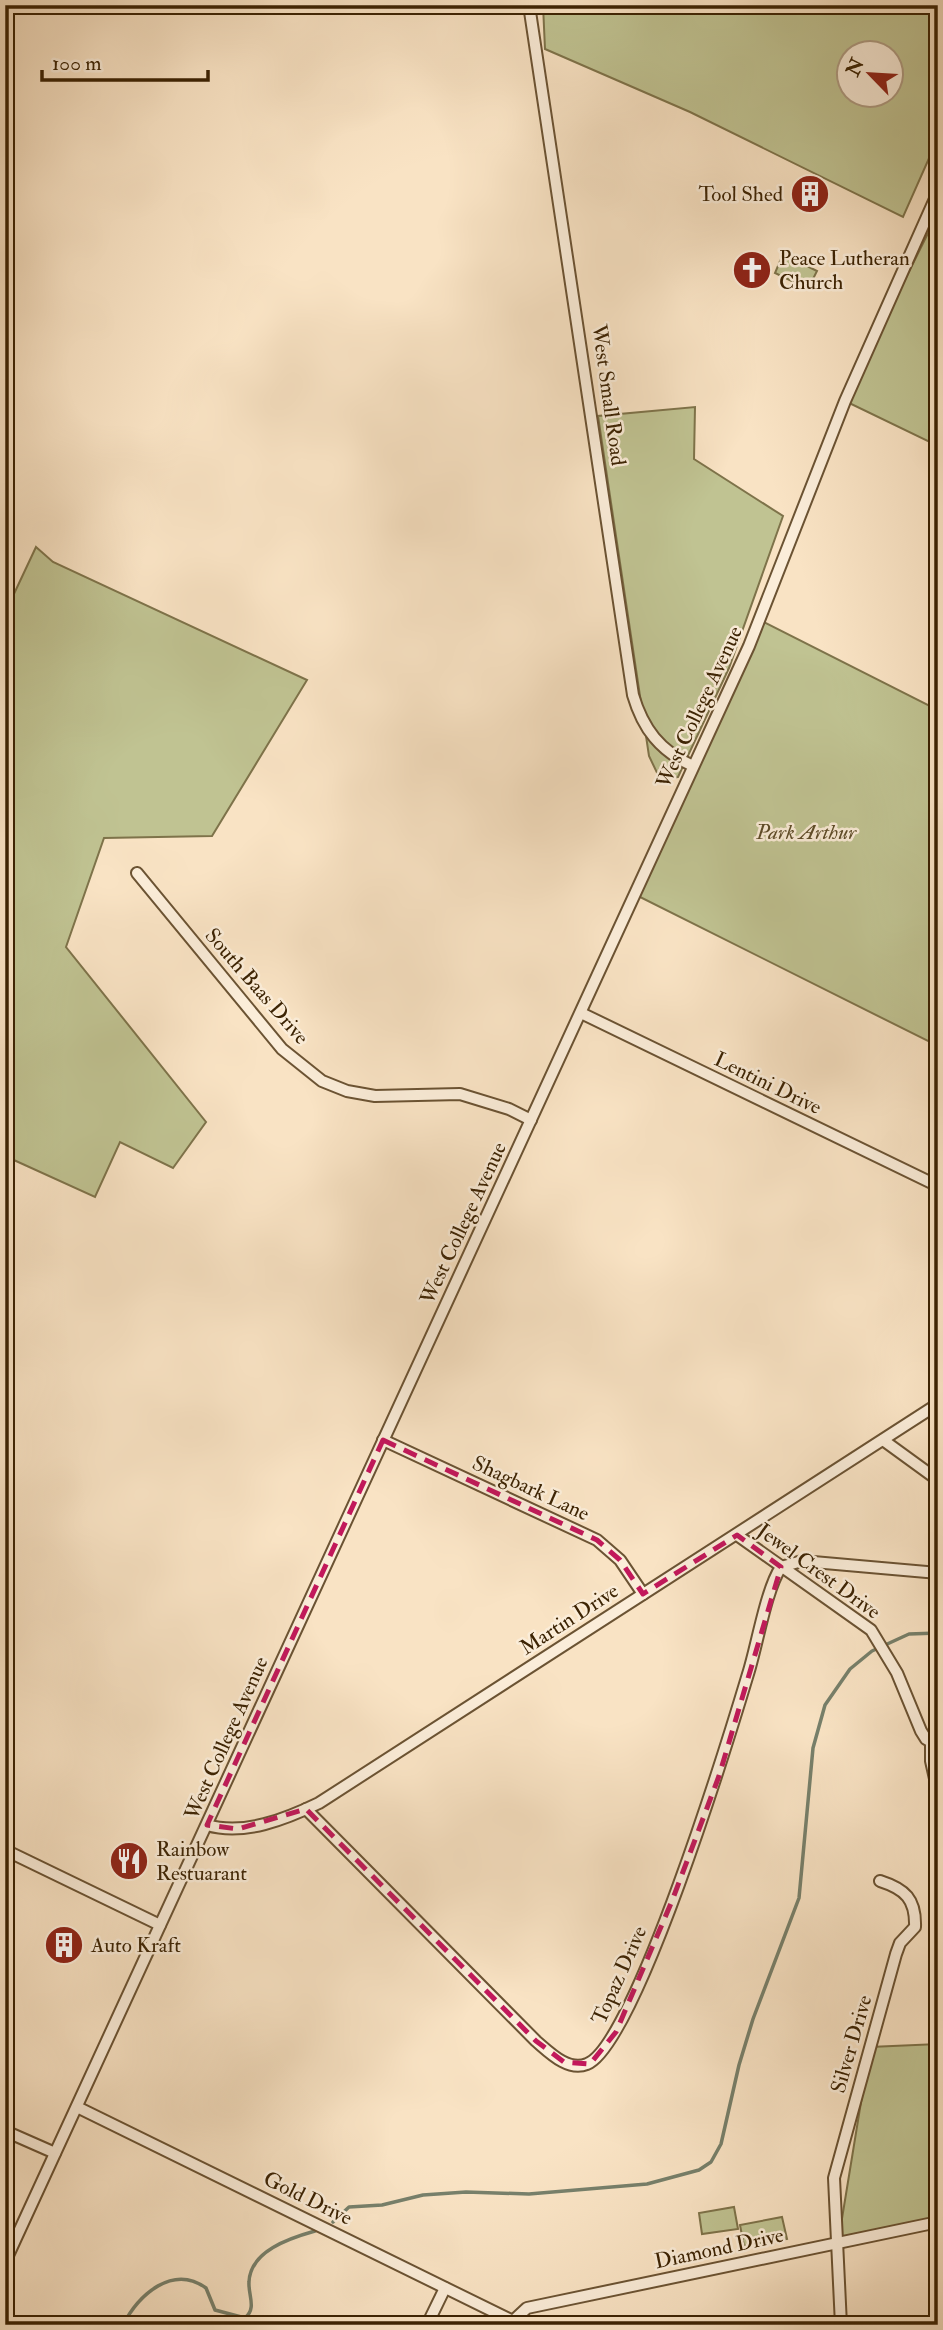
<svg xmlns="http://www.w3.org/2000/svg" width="943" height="2330" font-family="'IM FELL Double Pica',serif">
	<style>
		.green { fill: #c0c392; stroke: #7e734a; stroke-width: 2; fill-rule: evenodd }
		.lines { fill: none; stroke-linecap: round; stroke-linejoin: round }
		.stream { stroke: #77806b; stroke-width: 3.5 }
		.minor-casing { stroke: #6b5333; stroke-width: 14 }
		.minor { stroke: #fbedd9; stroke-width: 10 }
		.marked { fill: none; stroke: #c2185b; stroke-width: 5; stroke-dasharray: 14 9; stroke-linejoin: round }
		.labels { text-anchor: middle; stroke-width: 5; stroke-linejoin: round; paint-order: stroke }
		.poi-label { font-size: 21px; fill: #3c2303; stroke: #fbedd9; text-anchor: start }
		.street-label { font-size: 21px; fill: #3c2303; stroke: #fbedd9 }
		.park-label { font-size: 21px; font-style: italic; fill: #5d4b27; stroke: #fbedd9 }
	</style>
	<rect width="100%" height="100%" fill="#f9e3c4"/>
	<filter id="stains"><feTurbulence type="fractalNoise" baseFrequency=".00286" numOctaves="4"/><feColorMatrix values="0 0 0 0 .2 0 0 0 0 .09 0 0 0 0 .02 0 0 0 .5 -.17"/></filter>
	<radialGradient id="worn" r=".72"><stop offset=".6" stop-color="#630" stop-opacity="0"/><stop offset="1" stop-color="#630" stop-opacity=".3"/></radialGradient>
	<g class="green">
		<path d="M 543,5 L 918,5 L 938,15 L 938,138 L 903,217 L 690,112 L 545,49 ZM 890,52 L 890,94 L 848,94 L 848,52 Z"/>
		<path d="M 938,213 L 938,446 L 845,401 Z"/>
		<path d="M 783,254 L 817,271 L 808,289 L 775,273 Z"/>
		<path d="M 695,407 L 694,459 L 783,516 L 729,668 L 678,777 L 660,779 L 649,756 L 598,416 Z"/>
		<path d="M 36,547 L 53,562 L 307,680 L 212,836 L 104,838 L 66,947 L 206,1122 L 173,1168 L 120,1142 L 95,1197 L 5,1156 L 5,613 Z"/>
		<path d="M 760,620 L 938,710 L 938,1046 L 634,894 Z"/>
		<path d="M 938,2044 L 938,2222 L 838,2243 L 870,2047 Z"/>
		<path d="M 734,2207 L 738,2229 L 702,2234 L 699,2213 Z"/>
		<path d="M 782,2217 L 787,2239 L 744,2246 L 740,2225 Z"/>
	</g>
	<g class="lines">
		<g class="stream">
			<path d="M 333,2222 L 349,2207 L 382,2205 L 423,2195 L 466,2192 L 529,2194 L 647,2184 L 699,2170 L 711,2162 L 721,2144 L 739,2065 L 753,2019 L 799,1898 L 813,1748 L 825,1705 L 850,1669 L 872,1651 L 909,1634 L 938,1633"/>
			<path d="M 123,2325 C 139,2294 173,2264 206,2288 L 215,2310 L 245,2318 C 257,2308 248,2295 249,2282 C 250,2251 290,2238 315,2231"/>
		</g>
		<g class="minor-casing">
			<g id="minor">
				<path d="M 529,5 L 633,695 C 643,729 660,751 693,766"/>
				<path d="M 137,873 L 282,1049 L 322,1081 L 347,1091 L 375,1096 L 460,1094 L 509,1109 L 531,1120"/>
				<path d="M 581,1013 L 938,1186"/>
				<path d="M 383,1440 L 597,1540 L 620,1560 L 643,1594"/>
				<path d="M 883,1440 L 938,1480"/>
				<path d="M 737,1535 L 871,1630 L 897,1673 L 921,1731 L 926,1739 L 938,1746"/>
				<path d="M 931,1744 L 931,1761 L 938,1792"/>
				<path d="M 306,1809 L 536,2041 C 549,2052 568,2072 587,2064 C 635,2046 730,1734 748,1674 C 757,1646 766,1589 781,1567 L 802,1561 L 938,1573"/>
				<path d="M 207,1825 C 244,1836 286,1819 319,1803 L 938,1404"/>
				<path d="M 5,1850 L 160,1925"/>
				<path d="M 77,2107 L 521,2325"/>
				<path d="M 5,2131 L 55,2153"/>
				<path d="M 5,2262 L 749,646 L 845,401 L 938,192"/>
				<path d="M 513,2321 L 527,2308 L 938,2222"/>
				<path d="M 427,2325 L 445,2288"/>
				<path d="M 841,2325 L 834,2178 L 896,1954 L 900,1943 L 915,1927 C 916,1899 905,1889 880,1881"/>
			</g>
		</g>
		<use href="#minor" class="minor"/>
	</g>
	<path class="marked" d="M 383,1440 L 597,1540 L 620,1560 L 643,1594 L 737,1535 L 781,1567 L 719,1776 L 672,1901 L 616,2032 L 590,2064 L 564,2062 L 536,2041 L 306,1809 L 238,1829 L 207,1825 Z"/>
	<defs>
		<g id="building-disc" transform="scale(2.0125)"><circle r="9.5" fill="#8f2418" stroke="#fbedd9"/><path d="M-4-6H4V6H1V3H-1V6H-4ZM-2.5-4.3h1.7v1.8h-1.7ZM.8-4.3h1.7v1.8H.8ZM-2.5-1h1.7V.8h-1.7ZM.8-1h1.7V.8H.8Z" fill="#fff"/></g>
		<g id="church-disc" transform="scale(2.0125)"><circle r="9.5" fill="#8f2418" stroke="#fbedd9"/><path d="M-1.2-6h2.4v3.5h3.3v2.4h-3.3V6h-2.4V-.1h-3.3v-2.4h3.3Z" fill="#fff"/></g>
		<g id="restaurant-disc" transform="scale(2.0125)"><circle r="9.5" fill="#8f2418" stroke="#fbedd9"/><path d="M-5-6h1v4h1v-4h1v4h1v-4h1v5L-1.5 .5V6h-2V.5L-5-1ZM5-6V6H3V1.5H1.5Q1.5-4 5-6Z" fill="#fff"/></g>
	</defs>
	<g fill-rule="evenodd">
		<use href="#building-disc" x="810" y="194"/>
		<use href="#church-disc" x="752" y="270"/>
		<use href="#restaurant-disc" x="129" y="1861"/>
		<use href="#building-disc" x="64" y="1945"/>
	</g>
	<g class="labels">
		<g class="poi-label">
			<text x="783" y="201" text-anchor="end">Tool Shed</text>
			<text x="779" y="265">Peace Lutheran<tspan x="779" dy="24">Church</tspan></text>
			<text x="156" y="1856">Rainbow<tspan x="156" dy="24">Restuarant</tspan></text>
			<text x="91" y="1952">Auto Kraft</text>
		</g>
		<g class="street-label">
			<text transform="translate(609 395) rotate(82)" y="7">West Small Road</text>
			<text transform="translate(699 707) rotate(-65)" y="7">West College Avenue</text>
			<text transform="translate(257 986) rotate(49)" y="7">South Baas Drive</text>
			<text transform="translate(768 1083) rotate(26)" y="7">Lentini Drive</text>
			<text transform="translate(463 1223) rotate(-65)" y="7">West College Avenue</text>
			<text transform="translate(531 1488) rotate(25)" y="7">Shagbark Lane</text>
			<text transform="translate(819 1571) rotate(36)" y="7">Jewel Crest Drive</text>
			<text transform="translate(569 1619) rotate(-33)" y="7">Martin Drive</text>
			<text transform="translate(226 1738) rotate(-66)" y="7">West College Avenue</text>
			<text transform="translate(619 1975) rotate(-66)" y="7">Topaz Drive</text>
			<text transform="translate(851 2044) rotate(-74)" y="7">Silver Drive</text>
			<text transform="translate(308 2198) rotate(26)" y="7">Gold Drive</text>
			<text transform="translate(719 2248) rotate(-12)" y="7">Diamond Drive</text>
		</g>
		<g class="park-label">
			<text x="806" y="839">Park Arthur</text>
		</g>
	</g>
	<rect width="943" height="2330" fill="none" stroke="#f9e3c4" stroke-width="28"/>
	<rect x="7" y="7" width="929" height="2316" fill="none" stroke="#3c2303" stroke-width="3.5"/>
	<rect x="14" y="14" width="915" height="2302" fill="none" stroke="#3c2303" stroke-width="2"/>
	<g transform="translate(870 74) rotate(295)"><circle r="33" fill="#fbedd9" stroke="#af9c83" stroke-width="2"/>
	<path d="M0-5L12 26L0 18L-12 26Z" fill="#8f2418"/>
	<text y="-10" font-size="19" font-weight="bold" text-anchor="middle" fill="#3c2303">N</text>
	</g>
	<path d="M42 70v10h166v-10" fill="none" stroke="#3c2303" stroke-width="3.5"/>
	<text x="52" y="70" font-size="21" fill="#3c2303" stroke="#fbedd9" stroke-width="5" paint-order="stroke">100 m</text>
	<rect width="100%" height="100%" filter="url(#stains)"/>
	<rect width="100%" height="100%" fill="url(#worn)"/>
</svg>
